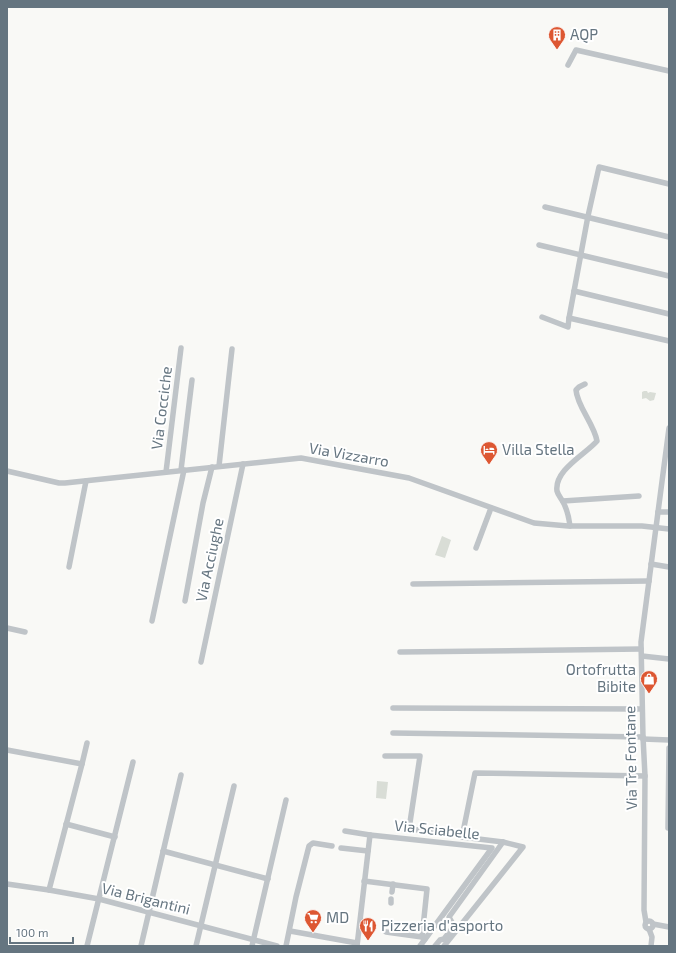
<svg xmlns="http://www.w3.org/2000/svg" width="676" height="953" font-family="'Exo 2',sans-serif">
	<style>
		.green { fill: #d9ddd6 }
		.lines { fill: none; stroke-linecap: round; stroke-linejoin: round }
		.minor { stroke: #bfc4c8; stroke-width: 5.5 }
		.labels { text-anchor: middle; stroke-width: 4; stroke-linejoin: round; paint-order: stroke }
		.poi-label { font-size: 15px; fill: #657580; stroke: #fff; text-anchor: start }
		.street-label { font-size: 15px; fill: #657580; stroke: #fff }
	</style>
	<rect width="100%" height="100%" fill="#f9f9f6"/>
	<g class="green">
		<path d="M 644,391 L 647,391 L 648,393 L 650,392 L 656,393 L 654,400 L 650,401 L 646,398 L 642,399 L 642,392 Z"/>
		<path d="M 442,536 L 451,540 L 445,558 L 435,555 Z"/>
		<path d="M 377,781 L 388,782 L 386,799 L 376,798 Z"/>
	</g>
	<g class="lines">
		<g class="minor">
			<path d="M 568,65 L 576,50 L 669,71"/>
			<path d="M 545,207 L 669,237"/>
			<path d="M 539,245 L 669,276"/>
			<path d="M 574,291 L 669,314"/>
			<path d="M 542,317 L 568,327 L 569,318 L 669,341"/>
			<path d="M 569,318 L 588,216 L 599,167 L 669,184"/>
			<path d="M 219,466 L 232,349"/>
			<path d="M 181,470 L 192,380"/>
			<path d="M 7,471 L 59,483 L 65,483 L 301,458 L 409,478 L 534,523 L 568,526 L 642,526 L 669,529"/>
			<path d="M 166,472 L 181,348"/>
			<path d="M 563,501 L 639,496"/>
			<path d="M 658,512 L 669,512"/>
			<path d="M 570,526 C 569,518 567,509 563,502 C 561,498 558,495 557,491 C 554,470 586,454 597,441 C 594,424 577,406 576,390 L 579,387 L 585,384"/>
			<path d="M 476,548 L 491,508"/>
			<path d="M 651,564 L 669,567"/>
			<path d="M 69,567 L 86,481"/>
			<path d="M 413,584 L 649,581"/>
			<path d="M 185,601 L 203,503 L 212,467"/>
			<path d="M 152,621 L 184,470"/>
			<path d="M 7,628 L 25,632"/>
			<path d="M 400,652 L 641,649"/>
			<path d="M 642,656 L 669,659"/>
			<path d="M 201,662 L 243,464"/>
			<path d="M 393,708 L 642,709"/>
			<path d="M 393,733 L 643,737"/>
			<path d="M 643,739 L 669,740"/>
			<path d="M 7,750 L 82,764 L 49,890"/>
			<path d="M 385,756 L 420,756 L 409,829 L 454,834 L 462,837 L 503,842 L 523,847 L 444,946"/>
			<path d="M 82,764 L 87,743"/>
			<path d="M 66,824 L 115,837"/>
			<path d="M 668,828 L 669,748"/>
			<path d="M 345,831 L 370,835"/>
			<path d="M 462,837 L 475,773 L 645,776"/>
			<path d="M 341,848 L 368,851"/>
			<path d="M 163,851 L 268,879"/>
			<path d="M 364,881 L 427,889 L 422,937 L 425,939"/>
			<path d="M 7,884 L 49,890 L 99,899 L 277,946"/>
			<path d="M 392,892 L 393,884"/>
			<path d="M 391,903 L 391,899"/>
			<circle cx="649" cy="925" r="4"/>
			<path d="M 646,922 L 644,910 L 645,776 L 643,737 L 641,642 L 669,428"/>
			<path d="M 653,924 L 669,927"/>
			<path d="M 649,929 L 652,937 L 651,946"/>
			<path d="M 290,931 L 357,943"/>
			<path d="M 386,932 L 422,937"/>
			<path d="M 87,946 L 133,762"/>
			<path d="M 141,946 L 181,775"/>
			<path d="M 196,946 L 234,786"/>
			<path d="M 252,946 L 286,800"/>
			<path d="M 286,946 L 296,897 L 309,846 L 313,843 L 332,846"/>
			<path d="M 357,946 L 370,835 L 492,848 L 420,946"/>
			<path d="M 435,946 L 440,940 L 444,939 L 454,926 L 449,917 L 503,842"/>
		</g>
	</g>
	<defs>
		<g id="building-pin" transform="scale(0.9)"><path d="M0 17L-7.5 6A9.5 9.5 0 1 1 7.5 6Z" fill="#dd5732" stroke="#fff"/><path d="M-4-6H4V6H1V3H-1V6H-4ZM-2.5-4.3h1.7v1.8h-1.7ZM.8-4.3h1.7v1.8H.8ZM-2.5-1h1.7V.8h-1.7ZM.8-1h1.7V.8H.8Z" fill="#fff"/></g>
		<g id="hotel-pin" transform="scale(0.9)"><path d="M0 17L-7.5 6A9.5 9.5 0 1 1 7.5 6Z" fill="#dd5732" stroke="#fff"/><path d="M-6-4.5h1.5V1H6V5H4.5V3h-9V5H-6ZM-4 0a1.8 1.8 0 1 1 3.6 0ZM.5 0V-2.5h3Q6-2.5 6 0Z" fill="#fff"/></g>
		<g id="shop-pin" transform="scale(0.9)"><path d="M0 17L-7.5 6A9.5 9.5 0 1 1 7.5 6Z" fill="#dd5732" stroke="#fff"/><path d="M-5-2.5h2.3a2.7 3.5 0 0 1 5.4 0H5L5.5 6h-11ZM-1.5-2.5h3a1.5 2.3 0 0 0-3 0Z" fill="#fff"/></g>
		<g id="supermarket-pin" transform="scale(0.9)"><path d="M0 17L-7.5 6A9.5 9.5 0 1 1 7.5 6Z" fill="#dd5732" stroke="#fff"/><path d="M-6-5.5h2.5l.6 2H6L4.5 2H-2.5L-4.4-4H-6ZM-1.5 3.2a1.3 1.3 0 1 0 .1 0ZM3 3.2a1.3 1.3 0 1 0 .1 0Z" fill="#fff"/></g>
		<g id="restaurant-pin" transform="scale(0.9)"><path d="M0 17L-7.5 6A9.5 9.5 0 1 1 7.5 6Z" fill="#dd5732" stroke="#fff"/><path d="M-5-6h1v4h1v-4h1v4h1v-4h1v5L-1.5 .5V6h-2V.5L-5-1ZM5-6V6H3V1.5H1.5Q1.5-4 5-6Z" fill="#fff"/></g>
	</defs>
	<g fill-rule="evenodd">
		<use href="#building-pin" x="557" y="35"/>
		<use href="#hotel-pin" x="489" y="450"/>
		<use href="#shop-pin" x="649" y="679"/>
		<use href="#supermarket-pin" x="313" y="918"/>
		<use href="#restaurant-pin" x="368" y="926"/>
	</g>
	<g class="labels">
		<g class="poi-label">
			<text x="570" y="40">AQP</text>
			<text x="502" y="455">Villa Stella</text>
			<text x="636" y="675" text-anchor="end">Ortofrutta<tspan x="636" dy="17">Bibite</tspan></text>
			<text x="326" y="923">MD</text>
			<text x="381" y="931">Pizzeria d'asporto</text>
		</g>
		<g class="street-label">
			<text transform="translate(162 408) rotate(-83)" y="5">Via Cocciche</text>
			<text transform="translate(349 455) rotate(10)" y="5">Via Vizzarro</text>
			<text transform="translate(210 560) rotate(-78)" y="5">Via Acciughe</text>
			<text transform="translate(631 758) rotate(-91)" y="5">Via Tre Fontane</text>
			<text transform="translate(437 830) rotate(6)" y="5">Via Sciabelle</text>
			<text transform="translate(146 899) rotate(14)" y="5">Via Brigantini</text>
		</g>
	</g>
	<rect width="676" height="953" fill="none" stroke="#657580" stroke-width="16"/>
	<path d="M10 937v6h63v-6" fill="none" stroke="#657580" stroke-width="2"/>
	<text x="16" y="937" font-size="12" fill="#657580" stroke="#ffffff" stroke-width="3" paint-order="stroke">100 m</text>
</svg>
